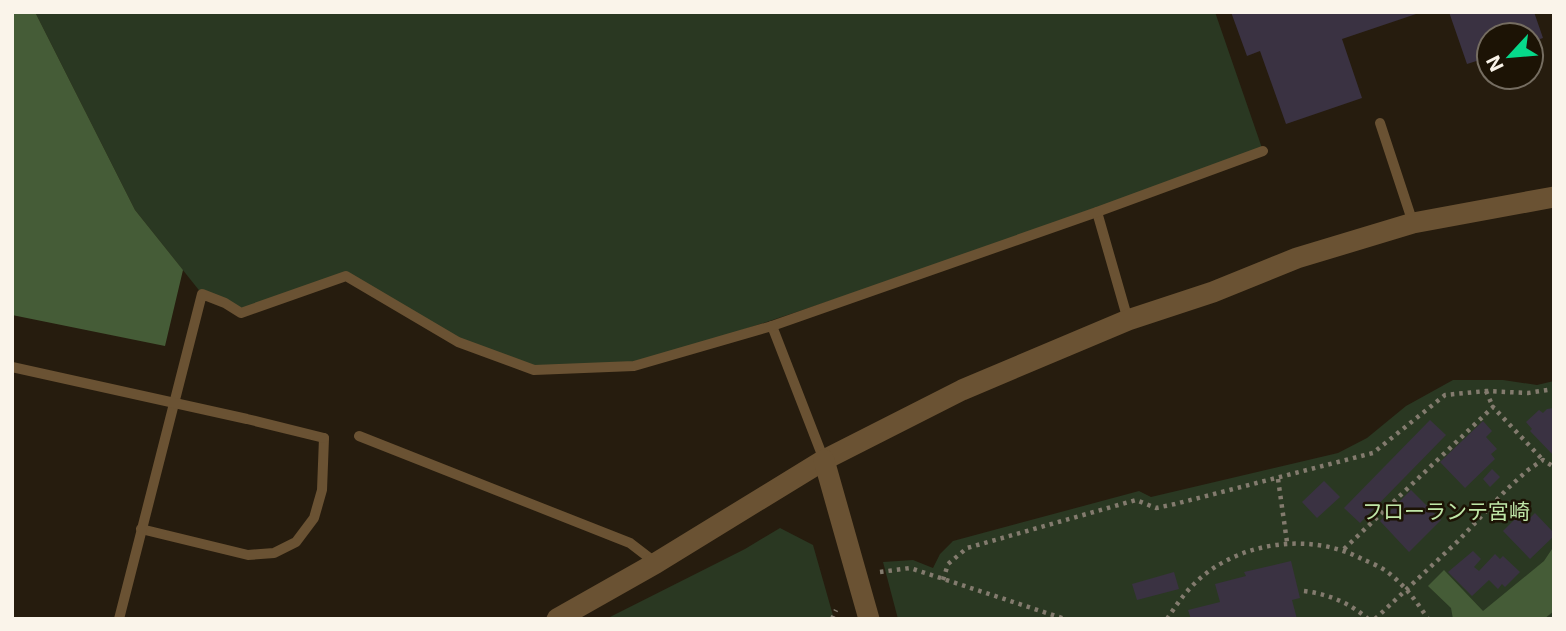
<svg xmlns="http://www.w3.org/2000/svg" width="1566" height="631" font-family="Inter,'Noto Sans JP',sans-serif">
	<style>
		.green { fill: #2a3822 }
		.forest { fill: #455c37 }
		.building { fill: #3a3242 }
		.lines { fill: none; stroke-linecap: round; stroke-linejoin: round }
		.path { stroke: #837b6e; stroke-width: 4.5; stroke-dasharray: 3.5 5; stroke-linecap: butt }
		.service { stroke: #6a5233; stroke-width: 10 }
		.minor { stroke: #6a5233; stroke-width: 21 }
		.tertiary { stroke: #6a5233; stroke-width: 21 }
		.service-bridge { stroke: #6a5233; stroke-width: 10 }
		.labels { text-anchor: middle; stroke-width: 5; stroke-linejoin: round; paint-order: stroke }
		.park-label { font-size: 21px; fill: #bfe6a7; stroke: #1c1305 }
	</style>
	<rect width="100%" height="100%" fill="#261c0e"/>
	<g class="green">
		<path d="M 35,12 L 1215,12 L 1263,151 L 1097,212 L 634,366 L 534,370 L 458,342 L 346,276 L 241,313 L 202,294 L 135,210 Z"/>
		<path d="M 1453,380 L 1503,380 L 1537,385 L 1554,381 L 1554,619 L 898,619 L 883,562 L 913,560 L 933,568 L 940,554 L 953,541 L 1139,491 L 1151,497 L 1338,453 L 1367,438 L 1406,406 Z"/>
		<path d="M 780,528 L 813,545 L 834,619 L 606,619 L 745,549 Z"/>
	</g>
	<g class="forest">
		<path d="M 12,12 L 35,12 L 135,210 L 183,270 L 165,346 L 12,315 Z"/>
		<path d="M 1554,546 L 1554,611 L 1544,619 L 1453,619 L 1451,608 L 1428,586 L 1444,570 L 1483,611 L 1544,561 Z"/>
	</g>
	<g class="building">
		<path d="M 1231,12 L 1419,12 L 1419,13 L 1342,39 L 1362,98 L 1286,124 L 1260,51 L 1247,56 Z"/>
		<path d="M 1449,12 L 1534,12 L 1543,38 L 1531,42 L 1531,35 L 1489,35 L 1489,57 L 1467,64 Z"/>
		<path d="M 1554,408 L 1554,456 L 1530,431 L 1532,429 L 1526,422 L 1539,410 L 1543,413 L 1547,409 Z"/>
		<path d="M 1430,420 L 1446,435 L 1360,523 L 1344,508 Z"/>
		<path d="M 1483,421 L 1492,431 L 1486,437 L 1497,449 L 1491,454 L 1495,459 L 1465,488 L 1440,462 Z"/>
		<path d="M 1492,469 L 1500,477 L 1490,487 L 1483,479 Z"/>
		<path d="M 1324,481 L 1340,497 L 1317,518 L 1302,502 Z"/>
		<path d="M 1411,490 L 1441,520 L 1409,552 L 1380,521 Z"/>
		<path d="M 1535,513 L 1554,533 L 1554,536 L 1530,559 L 1503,531 L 1520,514 L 1527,521 Z"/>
		<path d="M 1473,551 L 1481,559 L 1474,567 L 1479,571 L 1495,554 L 1500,559 L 1503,556 L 1520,572 L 1505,587 L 1502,584 L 1498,589 L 1489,580 L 1472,596 L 1448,572 Z"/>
		<path d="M 1291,561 L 1300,598 L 1292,600 L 1297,619 L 1191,619 L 1188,610 L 1220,602 L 1215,584 L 1246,576 L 1244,572 Z"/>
		<path d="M 1174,572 L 1179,589 L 1137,600 L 1132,584 Z"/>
	</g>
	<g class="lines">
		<g class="path">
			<path d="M 1486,391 L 1493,407"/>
			<path d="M 1278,479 L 1287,542"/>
			<path d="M 1344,549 L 1493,407 L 1543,460"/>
			<path d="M 880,572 L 910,568 L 1065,619"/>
			<path d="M 943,580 L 948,564 L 967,548 L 1136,500 L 1156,508 L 1175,504 L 1373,453 L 1445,395 L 1486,391 L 1528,393 L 1554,389"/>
			<path d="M 1304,591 C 1328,594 1350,603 1368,619"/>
			<path d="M 832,619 L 836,610"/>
			<path d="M 1167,619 C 1175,607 1183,595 1193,585 C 1235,542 1309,531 1362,559 C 1371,563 1382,567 1390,574 C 1406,587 1417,602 1428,619"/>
			<path d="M 1375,619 L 1458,541 L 1507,489 L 1528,470 L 1543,460 L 1554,467"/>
		</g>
		<g class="service">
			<path d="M 1380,123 L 1413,223"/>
			<path d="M 1097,212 L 1128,320"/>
			<path d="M 772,326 L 824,460"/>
			<path d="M 359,436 L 630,543 L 656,563"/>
			<path d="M 141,529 L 248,555 L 274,553 L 296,542 L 314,518 L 322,490 L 324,438"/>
			<path d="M 119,619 L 202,294 L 225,303 L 241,313 L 346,276 L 458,342 L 534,370 L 634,366 L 772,326 L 1097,212 L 1263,151"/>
		</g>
		<path class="minor" d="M 557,619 L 656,563 L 824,460 L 962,390 L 1128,320 L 1213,292 L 1297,258 L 1413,223 L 1554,197"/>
		<path class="tertiary" d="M 824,460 L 869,619"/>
		<path class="service-bridge" d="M 12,367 L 247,419 L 324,438"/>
	</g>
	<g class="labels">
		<g class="park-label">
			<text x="1446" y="519">フローランテ宮崎</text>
		</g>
	</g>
	<rect width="1566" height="631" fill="none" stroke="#faf4ea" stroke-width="28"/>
	<g transform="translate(1510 56) rotate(244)"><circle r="33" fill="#1c1305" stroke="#756d61" stroke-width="2"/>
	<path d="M0-5L12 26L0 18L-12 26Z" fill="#06d98b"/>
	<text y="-10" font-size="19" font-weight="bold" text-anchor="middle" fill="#faf4ea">N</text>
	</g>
</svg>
